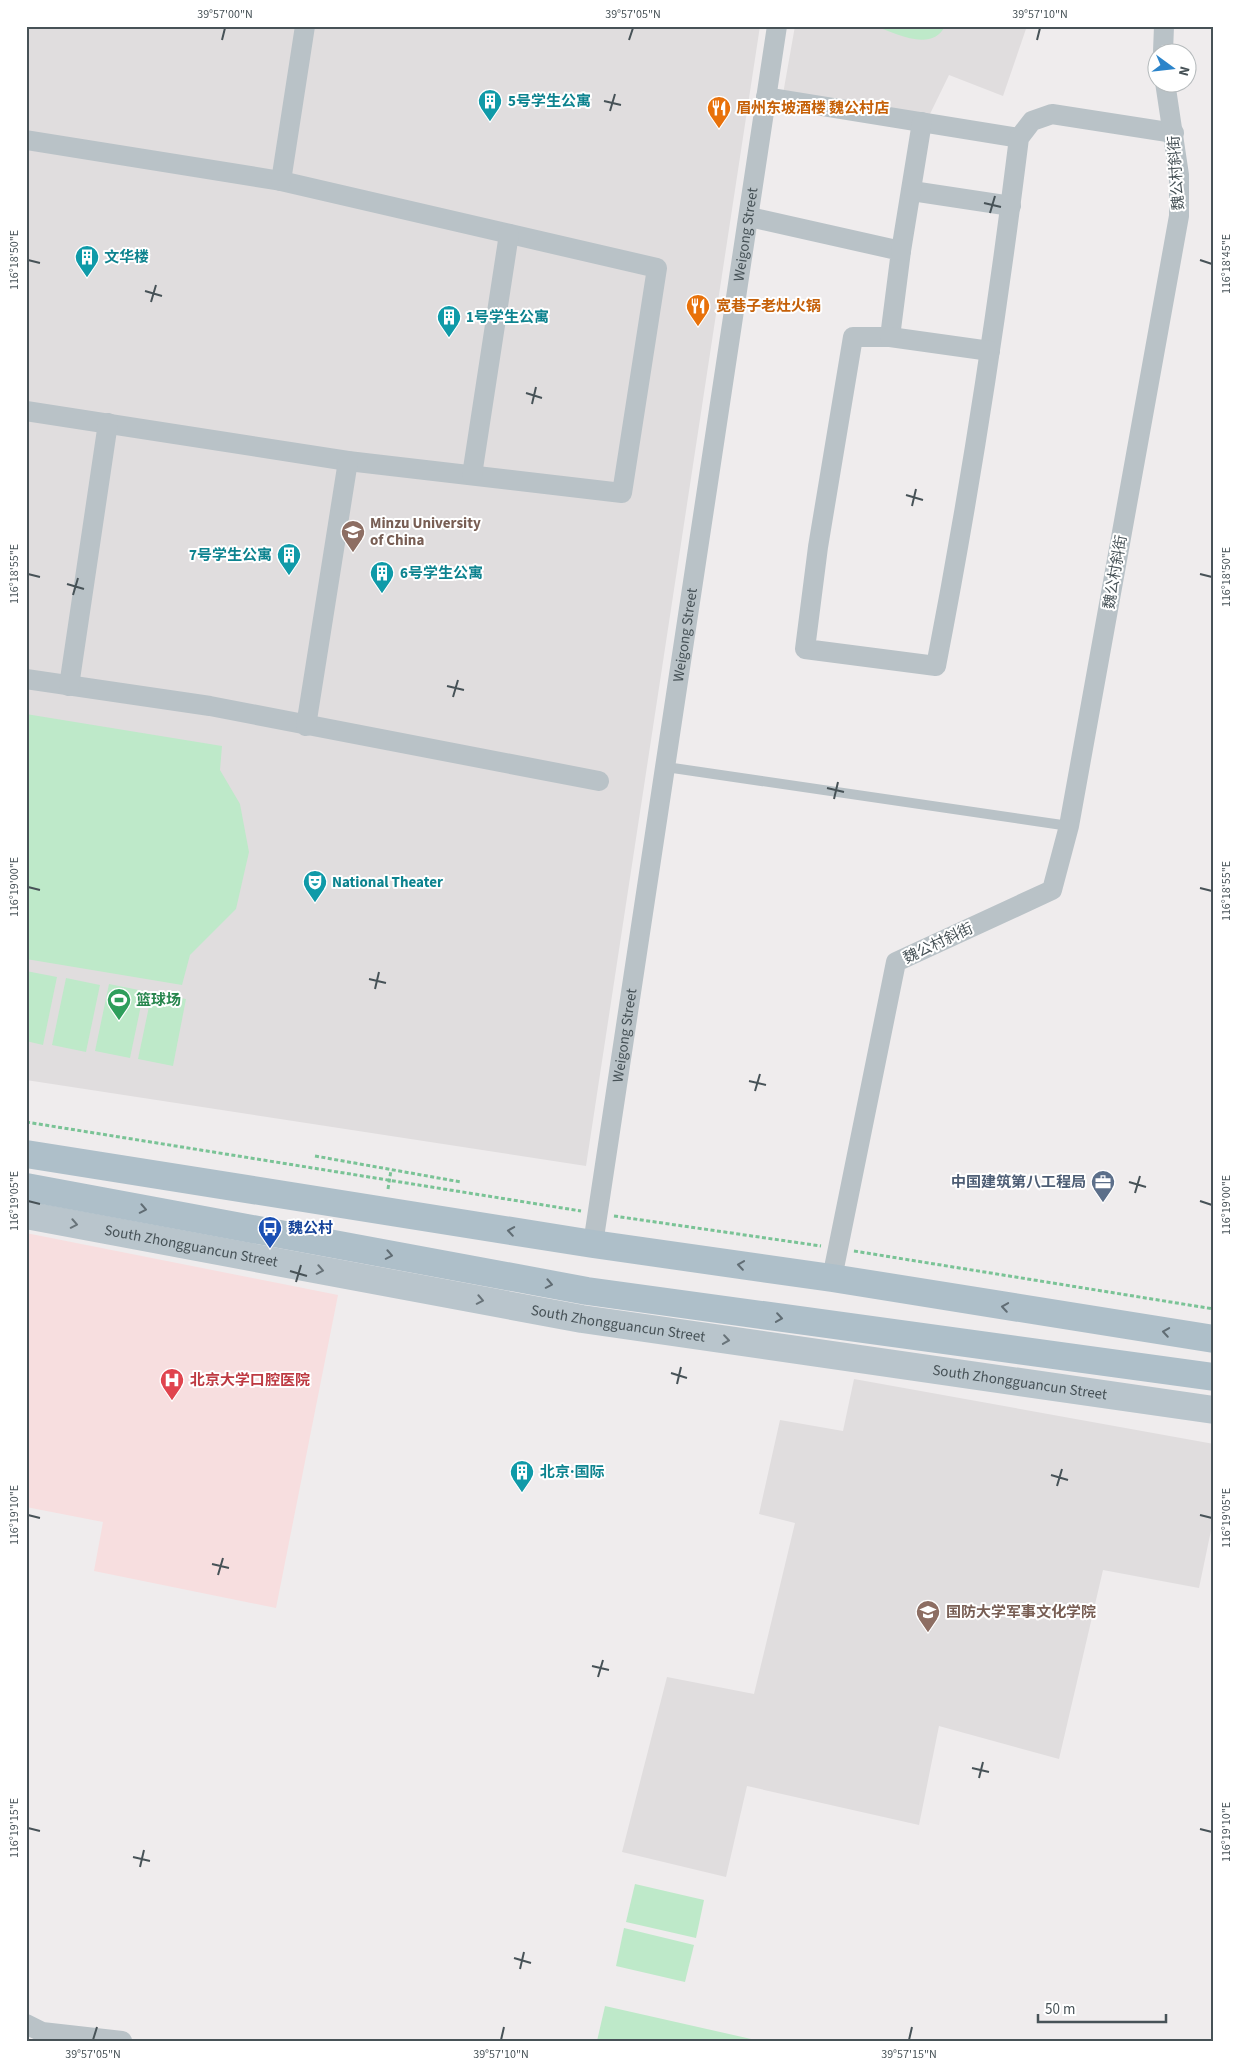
<svg xmlns="http://www.w3.org/2000/svg" width="1240" height="2067" font-family="'Source Sans 3','Noto Sans SC',sans-serif">
	<style>
		.education { fill: #e0ddde }
		.medical { fill: #f7dedf }
		.green { fill: #bee9c9 }
		.lines { fill: none; stroke-linecap: round; stroke-linejoin: round }
		.path { stroke: #7ac396; stroke-width: 3; stroke-dasharray: 4 2.5; stroke-linecap: butt }
		.lane { stroke: #b9c2c7; stroke-width: 10 }
		.street { stroke: #b9c2c7; stroke-width: 20 }
		.secondary { stroke: #b9c5cc; stroke-width: 28 }
		.primary { stroke: #aebfc9; stroke-width: 28 }
		.oneway { stroke: #616d74 }
		.oneway2 { stroke: #69747a }
		.ticks { fill: none; stroke: #475257; stroke-width: 2 }
		.labels { text-anchor: middle; stroke-width: 4; stroke-linejoin: round; paint-order: stroke }
		.culture-label { font-size: 15px; font-weight: bold; fill: #0d838f; stroke: #fff; text-anchor: start }
		.food-label { font-size: 15px; font-weight: bold; fill: #c56008; stroke: #fff; text-anchor: start }
		.street-label { font-size: 15px; fill: #475257; stroke: #fff }
		.education-label { font-size: 15px; font-weight: bold; fill: #785e54; stroke: #fff; text-anchor: start }
		.leisure-label { font-size: 15px; font-weight: bold; fill: #27864d; stroke: #fff; text-anchor: start }
		.service-label { font-size: 15px; font-weight: bold; fill: #4e5e75; stroke: #fff; text-anchor: end }
		.transit-label { font-size: 15px; font-weight: bold; fill: #164399; stroke: #fff; text-anchor: start }
		.health-label { font-size: 15px; font-weight: bold; fill: #be3a42; stroke: #fff; text-anchor: start }
		.neatline { fill: none; stroke: #475257; stroke-width: 2 }
		.ticks-label { font-size: 12px; text-anchor: middle; fill: #475257 }
	</style>
	<rect width="100%" height="100%" fill="#efeced"/>
	<g class="education">
		<path d="M 26,26 L 760,26 L 586,1166 L 26,1080 Z"/>
		<path d="M 795,26 L 1027,26 L 1003,96 L 949,75 L 929,116 L 783,94 Z"/>
		<path d="M 854,1379 L 1214,1444 L 1214,1516 L 1199,1588 L 1103,1570 L 1059,1759 L 939,1726 L 919,1825 L 747,1786 L 726,1877 L 622,1852 L 667,1677 L 754,1694 L 795,1523 L 759,1514 L 780,1420 L 843,1431 Z"/>
	</g>
	<path class="medical" d="M 26,1233 L 338,1295 L 276,1608 L 94,1571 L 103,1522 L 26,1507 Z"/>
	<g class="green">
		<path d="M 875,26 L 945,26 C 932,53 895,33 875,26 Z"/>
		<path d="M 26,714 L 222,746 L 220,770 L 240,804 L 249,852 L 236,909 L 190,955 L 182,985 L 26,959 Z"/>
		<path d="M 26,971 L 57,977 L 43,1045 L 26,1041 Z"/>
		<path d="M 66,978 L 100,985 L 86,1052 L 52,1045 Z"/>
		<path d="M 109,984 L 144,991 L 130,1058 L 95,1051 Z"/>
		<path d="M 152,992 L 186,999 L 173,1066 L 138,1059 Z"/>
		<path d="M 635,1884 L 704,1900 L 696,1938 L 626,1922 Z"/>
		<path d="M 624,1928 L 694,1945 L 685,1982 L 616,1966 Z"/>
		<path d="M 605,2006 L 760,2041 L 597,2041 Z"/>
	</g>
	<g class="lines">
		<g class="path">
			<path d="M 26,1122 L 581,1211"/>
			<path d="M 315,1156 L 461,1182"/>
			<path d="M 388,1189 L 391,1170"/>
			<path d="M 614,1216 L 821,1246"/>
			<path d="M 854,1251 L 1214,1309"/>
		</g>
		<path class="lane" d="M 666,767 L 1069,826"/>
		<g class="street">
			<path d="M 1163,52 L 1164,26"/>
			<path d="M 766,97 L 1019,138"/>
			<path d="M 26,140 L 281,181 L 657,268 L 622,493 L 348,461 L 26,411"/>
			<path d="M 281,181 L 305,26"/>
			<path d="M 912,191 L 1011,206"/>
			<path d="M 750,217 L 901,251 L 890,337 L 853,337 L 818,547 L 805,649 L 936,666 C 970,491 997,315 1019,138 L 1032,121 L 1052,114 L 1174,133"/>
			<path d="M 901,251 L 922,122"/>
			<path d="M 890,337 L 990,351"/>
			<path d="M 472,475 L 509,234"/>
			<path d="M 26,679 L 210,706 L 599,781"/>
			<path d="M 69,686 L 108,423"/>
			<path d="M 306,726 L 348,461"/>
			<path id="s1" d="M 593,1244 L 777,26"/>
			<path d="M 832,1278 L 896,962 L 1052,890 L 1069,826 L 1179,216 L 1179,175 L 1165,82"/>
			<path d="M 26,2024 L 42,2032 L 122,2041"/>
		</g>
		<path class="secondary" id="s2" d="M 26,1215 L 582,1319 L 1214,1410"/>
		<g class="primary">
			<path d="M 26,1154 L 593,1244 L 832,1278 L 1214,1339"/>
			<path d="M 26,1187 L 587,1291 L 1214,1377"/>
		</g>
	</g>
	<defs><path id="oneway-chevron" d="M-2-3.5L2.5 0L-2 3.5" fill="none" stroke-width="1.6" stroke-linecap="round" stroke-linejoin="round" transform="scale(1.25)"/></defs>
	<g class="oneway">
		<use href="#oneway-chevron" transform="translate(143 1209) rotate(11)"/>
		<use href="#oneway-chevron" transform="translate(511 1231) rotate(-171)"/>
		<use href="#oneway-chevron" transform="translate(389 1255) rotate(11)"/>
		<use href="#oneway-chevron" transform="translate(741 1265) rotate(-172)"/>
		<use href="#oneway-chevron" transform="translate(549 1284) rotate(11)"/>
		<use href="#oneway-chevron" transform="translate(1005 1307) rotate(-171)"/>
		<use href="#oneway-chevron" transform="translate(779 1318) rotate(8)"/>
		<use href="#oneway-chevron" transform="translate(1166 1332) rotate(-171)"/>
	</g>
	<g class="oneway2">
		<use href="#oneway-chevron" transform="translate(74 1224) rotate(11)"/>
		<use href="#oneway-chevron" transform="translate(320 1270) rotate(11)"/>
		<use href="#oneway-chevron" transform="translate(480 1300) rotate(11)"/>
		<use href="#oneway-chevron" transform="translate(726 1340) rotate(8)"/>
	</g>
	<path class="ticks" d="M 222,40 L 225,28M 629,40 L 633,28M 1037,40 L 1040,28M 604,101 L 621,105M 610,111 L 615,94M 984,203 L 1001,207M 990,213 L 995,196M 28,260 L 40,263M 1200,260 L 1212,264M 145,291 L 162,296M 151,302 L 156,285M 526,393 L 542,398M 532,404 L 536,387M 906,495 L 923,500M 912,506 L 916,489M 28,574 L 40,577M 1200,574 L 1212,577M 67,584 L 84,589M 73,595 L 78,578M 447,686 L 464,690M 453,697 L 458,680M 827,788 L 844,792M 834,799 L 838,782M 28,887 L 40,890M 1200,888 L 1212,891M 369,979 L 386,983M 375,989 L 379,972M 749,1081 L 766,1085M 755,1091 L 760,1074M 1129,1182 L 1146,1187M 1135,1193 L 1140,1176M 28,1201 L 40,1204M 1200,1201 L 1212,1205M 290,1271 L 307,1276M 296,1282 L 301,1265M 671,1373 L 687,1378M 677,1384 L 681,1367M 1051,1475 L 1068,1480M 1057,1486 L 1062,1469M 28,1515 L 40,1518M 1200,1515 L 1212,1518M 212,1564 L 229,1568M 218,1575 L 223,1558M 592,1666 L 609,1670M 598,1677 L 603,1660M 972,1768 L 989,1772M 979,1778 L 983,1762M 28,1828 L 40,1831M 1200,1829 L 1212,1832M 133,1857 L 150,1861M 140,1867 L 144,1850M 514,1958 L 531,1963M 520,1969 L 524,1952M 93,2040 L 97,2027M 501,2040 L 504,2027M 909,2040 L 912,2027"/>
	<defs>
		<g id="building-pin" transform="scale(1.25)"><path d="M0 17L-7.5 6A9.5 9.5 0 1 1 7.5 6Z" fill="#0f9aa8" stroke="#fff"/><path d="M-4-6H4V6H1V3H-1V6H-4ZM-2.5-4.3h1.7v1.8h-1.7ZM.8-4.3h1.7v1.8H.8ZM-2.5-1h1.7V.8h-1.7ZM.8-1h1.7V.8H.8Z" fill="#fff"/></g>
		<g id="restaurant-pin" transform="scale(1.25)"><path d="M0 17L-7.5 6A9.5 9.5 0 1 1 7.5 6Z" fill="#e8710a" stroke="#fff"/><path d="M-5-6h1v4h1v-4h1v4h1v-4h1v5L-1.5 .5V6h-2V.5L-5-1ZM5-6V6H3V1.5H1.5Q1.5-4 5-6Z" fill="#fff"/></g>
		<g id="university-pin" transform="scale(1.25)"><path d="M0 17L-7.5 6A9.5 9.5 0 1 1 7.5 6Z" fill="#8d6e63" stroke="#fff"/><path d="M0-5L7-2L0 1L-7-2ZM-4 1L0 2.5L4 1V4Q0 6-4 4Z" fill="#fff"/></g>
		<g id="theatre-pin" transform="scale(1.25)"><path d="M0 17L-7.5 6A9.5 9.5 0 1 1 7.5 6Z" fill="#0f9aa8" stroke="#fff"/><path d="M-5-5.5Q0-4 5-5.5V0Q5 5 0 6Q-5 5-5 0ZM-3.3-2.5H-1v1.5H-3.3ZM1-2.5H3.3v1.5H1ZM-2.8 1Q0 5.5 2.8 1Z" fill="#fff"/></g>
		<g id="stadium-pin" transform="scale(1.25)"><path d="M0 17L-7.5 6A9.5 9.5 0 1 1 7.5 6Z" fill="#2e9e5b" stroke="#fff"/><path d="M0-5a6.5 5 0 1 0 0 10a6.5 5 0 1 0 0-10ZM-3.5-1.8h7v3.6h-7Z" fill="#fff"/></g>
		<g id="office-pin" transform="scale(1.25)"><path d="M0 17L-7.5 6A9.5 9.5 0 1 1 7.5 6Z" fill="#5c6f8a" stroke="#fff"/><path d="M-6-3h4V-5.5h4V-3h4V5H-6ZM-1-4.5V-3h2v-1.5ZM-6 0V1H6V0Z" fill="#fff"/></g>
		<g id="bus-pin" transform="scale(1.25)"><path d="M0 17L-7.5 6A9.5 9.5 0 1 1 7.5 6Z" fill="#1a4fb4" stroke="#fff"/><path d="M-5-6H5V4H4V6H2V4H-2V6H-4V4H-5ZM-3.5-4V0h7V-4ZM-3.5 1.2v1.5H-2V1.2ZM2 1.2v1.5H3.5V1.2Z" fill="#fff"/></g>
		<g id="hospital-pin" transform="scale(1.25)"><path d="M0 17L-7.5 6A9.5 9.5 0 1 1 7.5 6Z" fill="#e0444e" stroke="#fff"/><path d="M-5-5h3v3.5h4V-5h3V5h-3V1.5h-4V5h-3Z" fill="#fff"/></g>
	</defs>
	<g fill-rule="evenodd">
		<use href="#building-pin" x="490" y="101"/>
		<use href="#restaurant-pin" x="719" y="108"/>
		<use href="#building-pin" x="87" y="257"/>
		<use href="#restaurant-pin" x="698" y="306"/>
		<use href="#building-pin" x="449" y="317"/>
		<use href="#university-pin" x="353" y="532"/>
		<use href="#building-pin" x="289" y="555"/>
		<use href="#building-pin" x="382" y="573"/>
		<use href="#theatre-pin" x="315" y="882"/>
		<use href="#stadium-pin" x="119" y="1000"/>
		<use href="#office-pin" x="1103" y="1182"/>
		<use href="#bus-pin" x="270" y="1228"/>
		<use href="#hospital-pin" x="172" y="1380"/>
		<use href="#building-pin" x="522" y="1472"/>
		<use href="#university-pin" x="928" y="1612"/>
	</g>
	<g class="labels">
		<g class="culture-label">
			<text x="508" y="106">5号学生公寓</text>
			<text x="104" y="262">文华楼</text>
			<text x="466" y="322">1号学生公寓</text>
			<text x="272" y="560" text-anchor="end">7号学生公寓</text>
			<text x="400" y="578">6号学生公寓</text>
			<text x="332" y="887">National Theater</text>
			<text x="540" y="1477">北京·国际</text>
		</g>
		<g class="food-label">
			<text x="736" y="113">眉州东坡酒楼 魏公村店</text>
			<text x="716" y="311">宽巷子老灶火锅</text>
		</g>
		<g class="street-label">
			<text transform="translate(1176 173) rotate(-94)" y="5">魏公村斜街</text>
			<text dy="5" stroke="none"><textPath href="#s1" startOffset="1021">Weigong Street</textPath></text>
			<text transform="translate(1115 572) rotate(-80)" y="5">魏公村斜街</text>
			<text dy="5" stroke="none"><textPath href="#s1" startOffset="616">Weigong Street</textPath></text>
			<text transform="translate(938 943) rotate(-25)" y="5">魏公村斜街</text>
			<text dy="5" stroke="none"><textPath href="#s1" startOffset="211">Weigong Street</textPath></text>
			<text dy="5" stroke="none"><textPath href="#s2" startOffset="168">South Zhongguancun Street</textPath></text>
			<text dy="5" stroke="none"><textPath href="#s2" startOffset="602">South Zhongguancun Street</textPath></text>
			<text dy="5" stroke="none"><textPath href="#s2" startOffset="1008">South Zhongguancun Street</textPath></text>
		</g>
		<g class="education-label">
			<text x="370" y="528">Minzu University<tspan x="370" dy="17">of China</tspan></text>
			<text x="946" y="1617">国防大学军事文化学院</text>
		</g>
		<g class="leisure-label">
			<text x="136" y="1005">篮球场</text>
		</g>
		<g class="service-label">
			<text x="1086" y="1187">中国建筑第八工程局</text>
		</g>
		<g class="transit-label">
			<text x="288" y="1233">魏公村</text>
		</g>
		<g class="health-label">
			<text x="190" y="1385">北京大学口腔医院</text>
		</g>
	</g>
	<rect width="1240" height="2067" fill="none" stroke="#ffffff" stroke-width="55"/>
	<g transform="translate(1172 68) rotate(105)"><circle r="24" fill="#ffffff" stroke="#b5babc"/>
	<path d="M0-4L9 19L0 12L-9 19Z" fill="#2b84ca"/>
	<text y="-8" font-size="14" font-weight="bold" text-anchor="middle" fill="#475257">N</text>
	</g>
	<path d="M1038 2014v8h128v-8" fill="none" stroke="#475257" stroke-width="2.5"/>
	<text x="1045" y="2014" font-size="15" fill="#475257" stroke="#ffffff" stroke-width="4" paint-order="stroke">50 m</text>
	<rect x="28" y="28" width="1184" height="2012" class="neatline"/>
	<g class="ticks-label">
		<text x="225" y="18">39°57'00"N</text>
		<text x="633" y="18">39°57'05"N</text>
		<text x="1040" y="18">39°57'10"N</text>
		<text transform="translate(14 260) rotate(-90)" y="4">116°18'50"E</text>
		<text transform="translate(1226 264) rotate(-90)" y="4">116°18'45"E</text>
		<text transform="translate(14 574) rotate(-90)" y="4">116°18'55"E</text>
		<text transform="translate(1226 577) rotate(-90)" y="4">116°18'50"E</text>
		<text transform="translate(14 887) rotate(-90)" y="4">116°19'00"E</text>
		<text transform="translate(1226 891) rotate(-90)" y="4">116°18'55"E</text>
		<text transform="translate(14 1201) rotate(-90)" y="4">116°19'05"E</text>
		<text transform="translate(1226 1205) rotate(-90)" y="4">116°19'00"E</text>
		<text transform="translate(14 1515) rotate(-90)" y="4">116°19'10"E</text>
		<text transform="translate(1226 1518) rotate(-90)" y="4">116°19'05"E</text>
		<text transform="translate(14 1828) rotate(-90)" y="4">116°19'15"E</text>
		<text transform="translate(1226 1832) rotate(-90)" y="4">116°19'10"E</text>
		<text x="93" y="2058">39°57'05"N</text>
		<text x="501" y="2058">39°57'10"N</text>
		<text x="909" y="2058">39°57'15"N</text>
	</g>
</svg>
